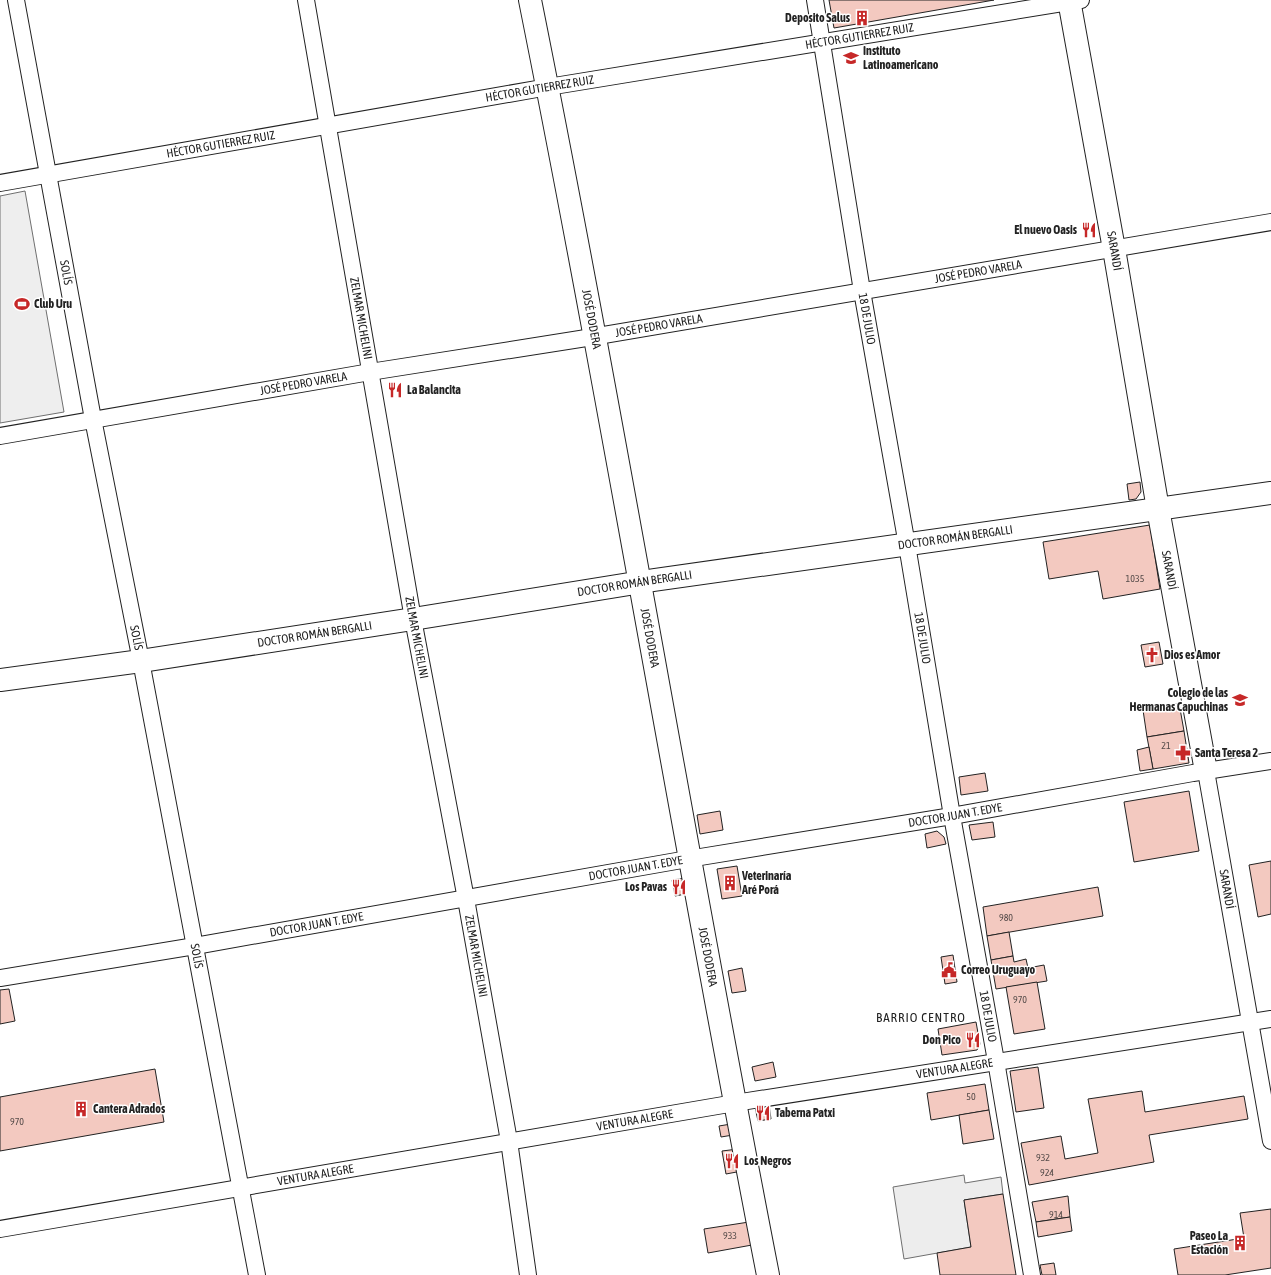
<svg xmlns="http://www.w3.org/2000/svg" width="1271" height="1275" font-family="'Asap Condensed',sans-serif">
	<style>
		.green { fill: #eee; stroke: #6f6f6f }
		.parking { fill: #ededed; stroke: #6f6f6f }
		.building { fill: #f3c9c0; stroke: #222 }
		.lines { fill: none; stroke-linecap: round; stroke-linejoin: round }
		.street-casing { stroke: #222; stroke-width: 18 }
		.secondary-casing { stroke: #222; stroke-width: 24 }
		.street { stroke: #fff; stroke-width: 16 }
		.secondary { stroke: #fff; stroke-width: 22 }
		.labels { text-anchor: middle; stroke-width: 3; stroke-linejoin: round; paint-order: stroke }
		.number-label { font-size: 10px; fill: #564c4a }
		.poi-label { font-size: 12px; font-weight: bold; fill: #222; stroke: #fff; text-anchor: start }
		.street-label { font-size: 12px; fill: #222; stroke: #fff }
		.neighbourhood-label { font-size: 13px; letter-spacing: 1px; fill: #222; stroke: #fff }
	</style>
	<rect width="100%" height="100%" fill="#fff"/>
	<path class="green" d="M 25,191 L 64,412 L 0,423 L 0,196 Z"/>
	<path class="parking" d="M 964,1175 L 965,1183 L 1001,1177 L 1003,1194 L 964,1200 L 971,1247 L 904,1259 L 893,1187 Z"/>
	<g class="building">
		<path d="M 829,0 L 994,0 L 834,28 Z"/>
		<path d="M 1140,482 L 1141,492 L 1136,499 L 1129,500 L 1127,484 Z"/>
		<path d="M 1150,525 L 1160,589 L 1103,599 L 1098,571 L 1049,579 L 1043,542 Z"/>
		<path d="M 1159,642 L 1163,664 L 1145,667 L 1141,645 Z"/>
		<path d="M 1179,703 L 1184,731 L 1147,737 L 1143,710 Z"/>
		<path d="M 1184,731 L 1189,763 L 1153,769 L 1147,737 Z"/>
		<path d="M 1149,747 L 1153,769 L 1140,771 L 1137,750 Z"/>
		<path d="M 985,773 L 988,791 L 961,795 L 959,777 Z"/>
		<path d="M 1189,791 L 1199,851 L 1134,862 L 1124,802 Z"/>
		<path d="M 720,811 L 723,830 L 700,834 L 697,815 Z"/>
		<path d="M 993,822 L 995,837 L 972,840 L 969,825 Z"/>
		<path d="M 937,831 L 944,837 L 946,844 L 927,848 L 925,834 Z"/>
		<path d="M 1271,861 L 1271,914 L 1258,917 L 1249,865 Z"/>
		<path d="M 737,866 L 742,896 L 722,899 L 717,869 Z"/>
		<path d="M 684,878 L 686,894 L 675,896 L 672,880 Z"/>
		<path d="M 1098,887 L 1103,916 L 987,936 L 983,907 Z"/>
		<path d="M 1009,932 L 1013,956 L 991,960 L 987,936 Z"/>
		<path d="M 953,955 L 957,982 L 945,984 L 941,957 Z"/>
		<path d="M 1013,956 L 1014,962 L 1026,959 L 1028,968 L 1044,965 L 1047,981 L 996,989 L 991,960 Z"/>
		<path d="M 742,968 L 746,991 L 732,993 L 728,971 Z"/>
		<path d="M 1037,982 L 1045,1029 L 1014,1034 L 1006,987 Z"/>
		<path d="M 9,989 L 15,1021 L 0,1024 L 0,990 Z"/>
		<path d="M 976,1022 L 980,1044 L 977,1050 L 942,1055 L 938,1029 Z"/>
		<path d="M 773,1062 L 776,1077 L 755,1081 L 752,1067 Z"/>
		<path d="M 1038,1067 L 1044,1108 L 1016,1112 L 1010,1071 Z"/>
		<path d="M 155,1069 L 164,1122 L 0,1151 L 0,1097 Z"/>
		<path d="M 985,1084 L 989,1110 L 931,1120 L 927,1093 Z"/>
		<path d="M 1142,1091 L 1145,1112 L 1244,1096 L 1248,1119 L 1149,1135 L 1154,1162 L 1029,1185 L 1021,1143 L 1061,1136 L 1065,1159 L 1098,1153 L 1088,1099 Z"/>
		<path d="M 769,1104 L 771,1119 L 758,1121 L 755,1107 Z"/>
		<path d="M 989,1110 L 994,1139 L 963,1144 L 959,1115 Z"/>
		<path d="M 731,1124 L 733,1135 L 721,1137 L 719,1126 Z"/>
		<path d="M 738,1149 L 742,1171 L 726,1174 L 722,1151 Z"/>
		<path d="M 1003,1194 L 1016,1275 L 940,1275 L 937,1253 L 971,1247 L 964,1200 Z"/>
		<path d="M 1068,1196 L 1070,1217 L 1036,1222 L 1032,1202 Z"/>
		<path d="M 1271,1209 L 1271,1268 L 1225,1275 L 1178,1275 L 1174,1249 L 1244,1238 L 1240,1213 Z"/>
		<path d="M 1070,1217 L 1072,1231 L 1038,1237 L 1036,1222 Z"/>
		<path d="M 749,1222 L 752,1245 L 708,1253 L 704,1229 Z"/>
		<path d="M 1054,1263 L 1056,1275 L 1042,1275 L 1040,1265 Z"/>
	</g>
	<g class="lines">
		<g class="street-casing">
			<g id="street">
				<path id="s1" d="M 16,0 L 93,419 L 141,661 L 257,1275"/>
				<path id="s2" d="M 306,0 L 413,619 L 466,899 L 509,1141 L 528,1275"/>
				<path id="s3" d="M 815,0 L 862,291 L 907,545 L 952,816 L 996,1061 L 1032,1275"/>
				<path id="s4" d="M 0,183 L 548,87 L 1081,0"/>
				<path id="s5" d="M 0,436 L 370,372 L 580,339 L 1271,222"/>
				<path id="s6" d="M 1206,771 L 1271,1141"/>
				<path id="s7" d="M 0,978 L 195,946 L 682,860 L 952,816 L 1193,773 L 1271,761"/>
				<path id="s8" d="M 0,1229 L 735,1103 L 1271,1019"/>
			</g>
		</g>
		<g class="secondary-casing">
			<g id="secondary">
				<path id="s9" d="M 530,0 C 615,424 685,851 768,1275"/>
				<path id="s10" d="M 1069,0 L 1114,249 L 1158,509 L 1206,771"/>
				<path id="s11" d="M 0,680 L 141,661 L 413,619 L 654,580 L 1271,493"/>
			</g>
		</g>
		<use href="#street" class="street"/>
		<use href="#secondary" class="secondary"/>
	</g>
	<defs>
		<g id="building-bare" transform="scale(1.2)"><path d="M-4-6H4V6H1V3H-1V6H-4ZM-2.5-4.3h1.7v1.8h-1.7ZM.8-4.3h1.7v1.8H.8ZM-2.5-1h1.7V.8h-1.7ZM.8-1h1.7V.8H.8Z" fill="#c62828" stroke="#fff" stroke-width="2.5" paint-order="stroke"/></g>
		<g id="school-bare" transform="scale(1.2)"><path d="M0-5L7-2L0 1L-7-2ZM-4 1L0 2.5L4 1V4Q0 6-4 4Z" fill="#c62828" stroke="#fff" stroke-width="2.5" paint-order="stroke"/></g>
		<g id="restaurant-bare" transform="scale(1.2)"><path d="M-5-6h1v4h1v-4h1v4h1v-4h1v5L-1.5 .5V6h-2V.5L-5-1ZM5-6V6H3V1.5H1.5Q1.5-4 5-6Z" fill="#c62828" stroke="#fff" stroke-width="2.5" paint-order="stroke"/></g>
		<g id="stadium-bare" transform="scale(1.2)"><path d="M0-5a6.5 5 0 1 0 0 10a6.5 5 0 1 0 0-10ZM-3.5-1.8h7v3.6h-7Z" fill="#c62828" stroke="#fff" stroke-width="2.5" paint-order="stroke"/></g>
		<g id="church-bare" transform="scale(1.2)"><path d="M-1.2-6h2.4v3.5h3.3v2.4h-3.3V6h-2.4V-.1h-3.3v-2.4h3.3Z" fill="#c62828" stroke="#fff" stroke-width="2.5" paint-order="stroke"/></g>
		<g id="pharmacy-bare" transform="scale(1.2)"><path d="M-2-6h4v4h4v4h-4v4h-4v-4h-4v-4h4Z" fill="#c62828" stroke="#fff" stroke-width="2.5" paint-order="stroke"/></g>
		<g id="civic-bare" transform="scale(1.2)"><path d="M-.6-6.5H3V-4.5H.6V-3L4-1V1h2V6H-6V1h2V-1L-.6-3ZM-1.2 2.5V6h2.4V2.5Z" fill="#c62828" stroke="#fff" stroke-width="2.5" paint-order="stroke"/></g>
	</defs>
	<g fill-rule="evenodd">
		<use href="#building-bare" x="862" y="18"/>
		<use href="#school-bare" x="851" y="58"/>
		<use href="#restaurant-bare" x="1089" y="230"/>
		<use href="#stadium-bare" x="22" y="304"/>
		<use href="#restaurant-bare" x="395" y="390"/>
		<use href="#church-bare" x="1152" y="655"/>
		<use href="#school-bare" x="1240" y="700"/>
		<use href="#pharmacy-bare" x="1183" y="753"/>
		<use href="#building-bare" x="730" y="883"/>
		<use href="#restaurant-bare" x="679" y="887"/>
		<use href="#civic-bare" x="949" y="970"/>
		<use href="#restaurant-bare" x="973" y="1040"/>
		<use href="#building-bare" x="81" y="1109"/>
		<use href="#restaurant-bare" x="763" y="1113"/>
		<use href="#restaurant-bare" x="732" y="1161"/>
		<use href="#building-bare" x="1240" y="1243"/>
	</g>
	<g class="labels">
		<g class="number-label">
			<text x="1135" y="582">1035</text>
			<text x="1166" y="749">21</text>
			<text x="1006" y="921">980</text>
			<text x="1020" y="1003">970</text>
			<text x="971" y="1100">50</text>
			<text x="17" y="1125">970</text>
			<text x="1043" y="1161">932</text>
			<text x="1047" y="1176">924</text>
			<text x="1056" y="1218">914</text>
			<text x="730" y="1239">933</text>
		</g>
		<g class="poi-label">
			<text x="850" y="22" text-anchor="end">Deposito Salus</text>
			<text x="863" y="55">Instituto<tspan x="863" dy="14">Latinoamericano</tspan></text>
			<text x="1077" y="234" text-anchor="end">El nuevo Oasis</text>
			<text x="34" y="308">Club Uru</text>
			<text x="407" y="394">La Balancita</text>
			<text x="1164" y="659">Dios es Amor</text>
			<text x="1228" y="697" text-anchor="end">Colegio de las<tspan x="1228" dy="14">Hermanas Capuchinas</tspan></text>
			<text x="1195" y="757">Santa Teresa 2</text>
			<text x="742" y="880">Veterinaría<tspan x="742" dy="14">Aré Porá</tspan></text>
			<text x="667" y="891" text-anchor="end">Los Pavas</text>
			<text x="961" y="974">Correo Uruguayo</text>
			<text x="961" y="1044" text-anchor="end">Don Pico</text>
			<text x="93" y="1113">Cantera Adrados</text>
			<text x="775" y="1117">Taberna Patxi</text>
			<text x="744" y="1165">Los Negros</text>
			<text x="1228" y="1240" text-anchor="end">Paseo La<tspan x="1228" dy="14">Estación</tspan></text>
		</g>
		<g class="street-label">
			<text dy="4" stroke="none"><textPath href="#s4" startOffset="872">HÉCTOR GUTIERREZ RUIZ</textPath></text>
			<text dy="4" stroke="none"><textPath href="#s4" startOffset="548">HÉCTOR GUTIERREZ RUIZ</textPath></text>
			<text dy="4" stroke="none"><textPath href="#s4" startOffset="224">HÉCTOR GUTIERREZ RUIZ</textPath></text>
			<text dy="4" stroke="none"><textPath href="#s10" startOffset="255">SARANDÍ</textPath></text>
			<text dy="4" stroke="none"><textPath href="#s1" startOffset="277">SOLÍS</textPath></text>
			<text dy="4" stroke="none"><textPath href="#s5" startOffset="992">JOSÉ PEDRO VARELA</textPath></text>
			<text dy="4" stroke="none"><textPath href="#s2" startOffset="323">ZELMAR MICHELINI</textPath></text>
			<text dy="4" stroke="none"><textPath href="#s3" startOffset="323">18 DE JULIO</textPath></text>
			<text dy="4" stroke="none"><textPath href="#s9" startOffset="325">JOSÉ DODERA</textPath></text>
			<text dy="4" stroke="none"><textPath href="#s5" startOffset="668">JOSÉ PEDRO VARELA</textPath></text>
			<text dy="4" stroke="none"><textPath href="#s5" startOffset="308">JOSÉ PEDRO VARELA</textPath></text>
			<text dy="4" stroke="none"><textPath href="#s11" startOffset="966">DOCTOR ROMÁN BERGALLI</textPath></text>
			<text dy="4" stroke="none"><textPath href="#s10" startOffset="579">SARANDÍ</textPath></text>
			<text dy="4" stroke="none"><textPath href="#s11" startOffset="642">DOCTOR ROMÁN BERGALLI</textPath></text>
			<text dy="4" stroke="none"><textPath href="#s11" startOffset="318">DOCTOR ROMÁN BERGALLI</textPath></text>
			<text dy="4" stroke="none"><textPath href="#s1" startOffset="649">SOLÍS</textPath></text>
			<text dy="4" stroke="none"><textPath href="#s9" startOffset="649">JOSÉ DODERA</textPath></text>
			<text dy="4" stroke="none"><textPath href="#s2" startOffset="647">ZELMAR MICHELINI</textPath></text>
			<text dy="4" stroke="none"><textPath href="#s3" startOffset="647">18 DE JULIO</textPath></text>
			<text dy="4" stroke="none"><textPath href="#s7" startOffset="969">DOCTOR JUAN T. EDYE</textPath></text>
			<text dy="4" stroke="none"><textPath href="#s7" startOffset="645">DOCTOR JUAN T. EDYE</textPath></text>
			<text dy="4" stroke="none"><textPath href="#s6" startOffset="120">SARANDÍ</textPath></text>
			<text dy="4" stroke="none"><textPath href="#s7" startOffset="321">DOCTOR JUAN T. EDYE</textPath></text>
			<text dy="4" stroke="none"><textPath href="#s1" startOffset="973">SOLÍS</textPath></text>
			<text dy="4" stroke="none"><textPath href="#s2" startOffset="971">ZELMAR MICHELINI</textPath></text>
			<text dy="4" stroke="none"><textPath href="#s9" startOffset="973">JOSÉ DODERA</textPath></text>
			<text dy="4" stroke="none"><textPath href="#s3" startOffset="1031">18 DE JULIO</textPath></text>
			<text dy="4" stroke="none"><textPath href="#s8" startOffset="968">VENTURA ALEGRE</textPath></text>
			<text dy="4" stroke="none"><textPath href="#s8" startOffset="644">VENTURA ALEGRE</textPath></text>
			<text dy="4" stroke="none"><textPath href="#s8" startOffset="320">VENTURA ALEGRE</textPath></text>
		</g>
		<g class="neighbourhood-label">
			<text x="921" y="1022">BARRIO CENTRO</text>
		</g>
	</g>
</svg>
